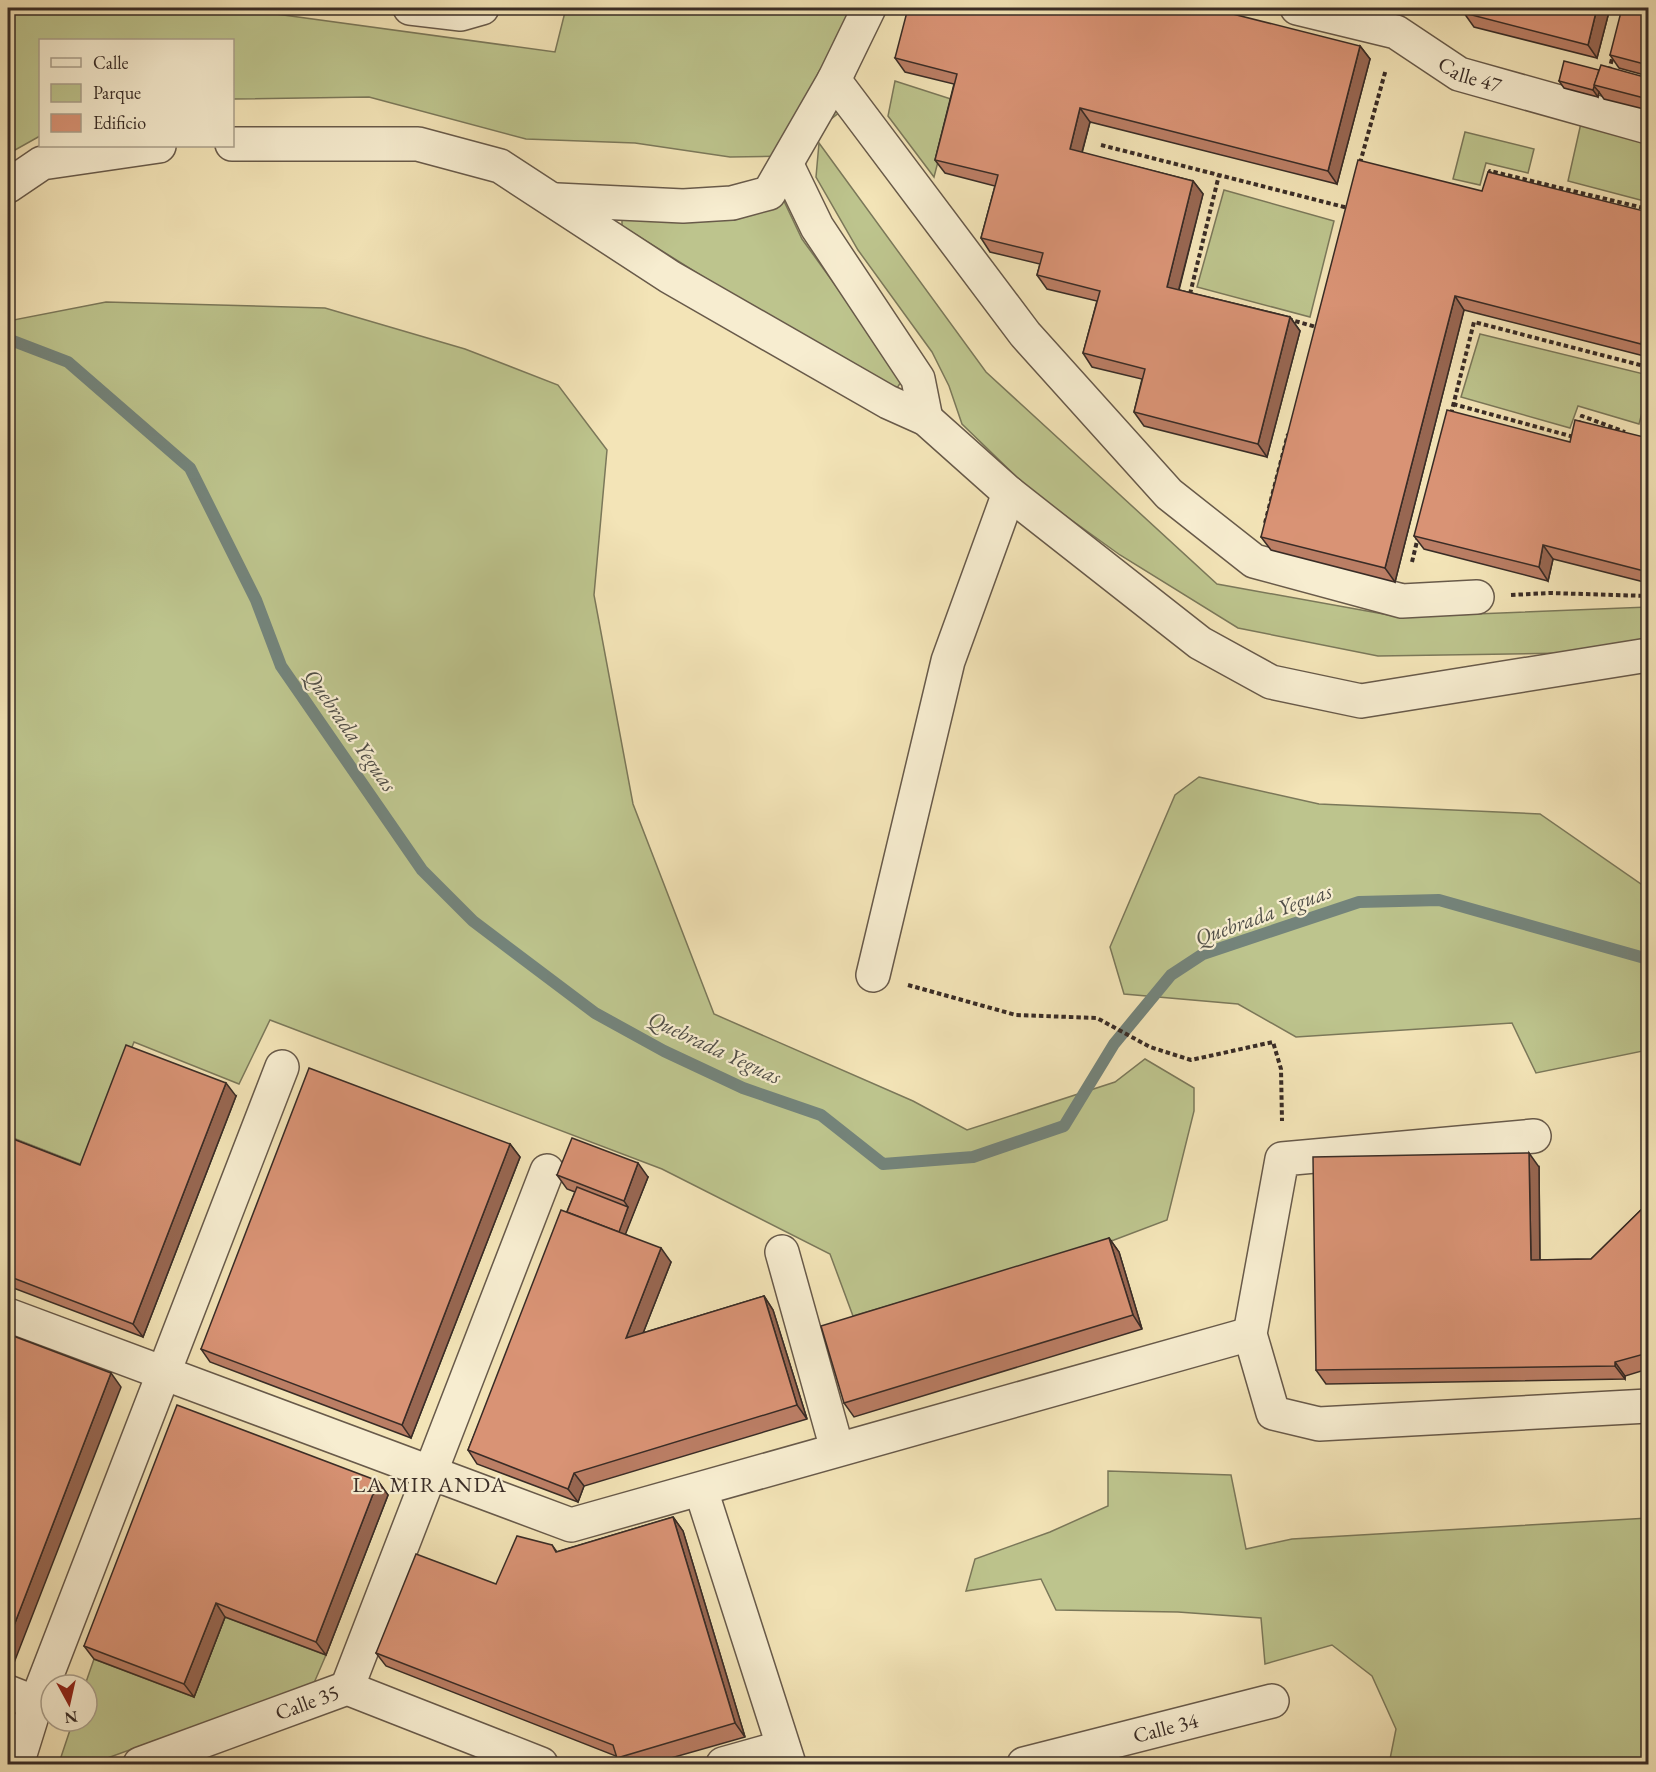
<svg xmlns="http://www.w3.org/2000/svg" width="1656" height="1772" font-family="'EB Garamond',serif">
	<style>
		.green { fill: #bdc48d; stroke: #7b785a; stroke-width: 1.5 }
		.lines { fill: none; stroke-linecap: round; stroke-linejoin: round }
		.stream { stroke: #74847b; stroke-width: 12 }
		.street-casing { stroke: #685a4a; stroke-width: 36 }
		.path { stroke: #392c26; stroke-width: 4; stroke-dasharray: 4.5 3; stroke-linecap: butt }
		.street { stroke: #f7edd0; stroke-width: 33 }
		.wall { fill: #bb7e65; stroke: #392c26; stroke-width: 1.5 }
		.shaded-wall { fill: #986752; stroke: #392c26; stroke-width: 1.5 }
		.building { fill: #d99375; stroke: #392c26; stroke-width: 1.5 }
		.labels { text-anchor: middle; stroke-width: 4.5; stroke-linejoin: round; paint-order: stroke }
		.street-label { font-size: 21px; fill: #392c26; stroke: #f7edd0 }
		.water-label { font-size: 22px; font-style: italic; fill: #525049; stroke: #f7edd0 }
		.neighbourhood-label { font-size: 22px; letter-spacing: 1.5px; fill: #392c26; stroke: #f7edd0 }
	</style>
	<rect width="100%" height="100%" fill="#f3e4b7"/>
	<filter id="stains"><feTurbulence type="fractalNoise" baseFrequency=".00333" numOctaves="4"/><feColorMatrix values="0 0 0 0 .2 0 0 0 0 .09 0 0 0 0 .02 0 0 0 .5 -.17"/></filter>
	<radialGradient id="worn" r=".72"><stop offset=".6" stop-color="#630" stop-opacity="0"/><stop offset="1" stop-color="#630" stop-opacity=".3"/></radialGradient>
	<g class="green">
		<path d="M 8,8 L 232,8 L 555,52 L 566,8 L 874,8 L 846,107 L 785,156 L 730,157 L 635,143 L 526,139 L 369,97 L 233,99 L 232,40 L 40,40 L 40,136 L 8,154 Z"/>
		<path d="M 895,81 L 954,100 L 934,177 L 888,116 Z"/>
		<path d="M 1581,123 L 1648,142 L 1648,202 L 1568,181 Z"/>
		<path d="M 1465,132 L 1534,149 L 1528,173 L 1486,163 L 1480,185 L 1453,179 Z"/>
		<path d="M 819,143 L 986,372 L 1217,584 L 1400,617 L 1648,607 L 1648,638 L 1565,653 L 1378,656 L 1238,628 L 1120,555 L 1031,491 L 962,424 L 949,386 L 932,352 L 858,250 L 816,177 Z"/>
		<path d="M 1224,190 L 1334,221 L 1310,317 L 1197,287 Z"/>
		<path d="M 782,197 L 802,239 L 882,350 L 901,382 L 895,391 L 885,390 L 622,226 L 622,217 Z"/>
		<path d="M 106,302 L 325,308 L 465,349 L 558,385 L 607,450 L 594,595 L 633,804 L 714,1014 L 913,1101 L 967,1130 L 1115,1082 L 1145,1059 L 1194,1088 L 1194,1111 L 1167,1220 L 1114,1240 L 853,1316 L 830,1254 L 662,1169 L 270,1020 L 239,1084 L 134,1042 L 85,1166 L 8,1136 L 8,321 Z"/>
		<path d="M 1480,334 L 1648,375 L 1648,390 L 1639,424 L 1578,406 L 1570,428 L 1461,397 Z"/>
		<path d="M 1199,777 L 1319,804 L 1540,814 L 1648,889 L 1648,1050 L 1536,1073 L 1512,1023 L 1296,1037 L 1238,1004 L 1124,994 L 1110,947 L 1175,795 Z"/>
		<path d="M 1108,1471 L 1231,1475 L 1246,1549 L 1292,1539 L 1648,1518 L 1648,1764 L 1389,1764 L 1396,1729 L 1372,1676 L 1332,1645 L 1265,1664 L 1261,1618 L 1178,1612 L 1056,1610 L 1041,1579 L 966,1591 L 975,1559 L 1050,1532 L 1108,1506 Z"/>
		<path d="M 225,1617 L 326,1655 L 314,1683 L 91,1764 L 59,1763 L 73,1721 L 87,1721 L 85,1685 L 94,1659 L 194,1697 Z"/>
	</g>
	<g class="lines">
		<path class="stream" d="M 8,339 L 68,362 L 190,468 L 256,600 L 281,666 L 422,870 L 473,921 L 595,1013 L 664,1051 L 743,1088 L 821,1115 L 883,1164 L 973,1157 L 1064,1126 L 1114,1044 L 1171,975 L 1203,954 L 1359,902 L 1439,900 L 1648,959"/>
		<g class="street-casing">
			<g id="street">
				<path d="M 410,8 L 461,14 L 482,8"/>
				<path id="s1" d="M 1297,8 L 1396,32 L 1459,74 L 1648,127"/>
				<path d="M 834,80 L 1025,334 L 1169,494 L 1254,561 L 1402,601 L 1477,597"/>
				<path d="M 232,144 L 418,144 L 500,166 L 670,277 L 888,402 L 926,419 L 1009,493 L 1200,643 L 1271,682 L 1361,701 L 1648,655"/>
				<path d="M 787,165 L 817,227 L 918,379 L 926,419"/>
				<path d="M 8,186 L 42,163 L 159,146"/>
				<path d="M 557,200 L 683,206 L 732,203 L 769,193 L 834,80 L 869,8"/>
				<path d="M 873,975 L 948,661 L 1009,493"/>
				<path d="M 1534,1136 L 1282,1159 L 1250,1334 L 1273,1413 L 1319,1424 L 1648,1406"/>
				<path d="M 782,1252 L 837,1449"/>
				<path d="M 8,1315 L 571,1525 L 1250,1334"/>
				<path d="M 701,1490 L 789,1764"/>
				<path d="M 347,1688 L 547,1171"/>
				<path d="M 8,1692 L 36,1703"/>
				<path d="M 17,1764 L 36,1703 L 282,1067"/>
				<path id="s2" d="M 140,1764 L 347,1688 L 541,1764"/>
				<path d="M 723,1764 L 783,1747"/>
				<path id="s3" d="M 1024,1764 L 1272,1701"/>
			</g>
		</g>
		<g class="path">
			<path d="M 1609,71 L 1613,55"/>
			<path d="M 1101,145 L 1348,208"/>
			<path d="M 1360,163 L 1386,69"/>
			<path d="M 1489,175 L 1490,171 L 1648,209"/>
			<path d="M 1190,294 L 1219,175"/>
			<path d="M 1288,319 L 1316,327"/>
			<path d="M 1453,404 L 1574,437"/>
			<path d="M 1451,414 L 1474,322 L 1648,367"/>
			<path d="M 1579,425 L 1582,416 L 1625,432"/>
			<path d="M 1265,523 L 1288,434"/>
			<path d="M 1412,562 L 1418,537"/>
			<path d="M 1511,595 L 1550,593 L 1648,596"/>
			<path d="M 908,985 L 1016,1015 L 1097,1018 L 1150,1047 L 1191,1060 L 1273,1042 L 1281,1069 L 1282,1121"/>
		</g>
		<use href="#street" class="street"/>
	</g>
	<g class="wall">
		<path d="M 1465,8 L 1610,8 L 1597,58 L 1474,27 L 1464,13 Z"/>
		<path d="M 1648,8 L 1648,76 L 1619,68 L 1610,55 Z"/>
		<path d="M 1360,46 L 1370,59 L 1337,184 L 1090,122 L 1082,153 L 1193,181 L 1203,194 L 1179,290 L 1290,317 L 1300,331 L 1267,457 L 1144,426 L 1134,412 L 1142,379 L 1092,367 L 1083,353 L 1097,301 L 1047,289 L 1037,275 L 1040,264 L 990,252 L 981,238 L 995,186 L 945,173 L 935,160 L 954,84 L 905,72 L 895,58 Z"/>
		<path d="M 1599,70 L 1648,78 L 1648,110 L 1604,99 L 1599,92 L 1598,97 L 1564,88 L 1559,81 Z"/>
		<path d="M 1482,191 L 1648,212 L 1648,357 L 1464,310 L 1395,582 L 1271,550 L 1261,537 Z"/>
		<path d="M 1648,438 L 1648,583 L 1553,559 L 1548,581 L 1424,549 L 1414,536 L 1570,442 Z"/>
		<path d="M 236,1096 L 143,1337 L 8,1286 L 8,1137 L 80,1165 Z"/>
		<path d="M 510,1144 L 520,1157 L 411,1438 L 210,1362 L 201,1349 Z"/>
		<path d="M 1539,1167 L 1540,1260 L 1591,1259 L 1648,1203 L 1648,1369 L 1625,1376 L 1625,1379 L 1326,1384 L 1316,1370 Z"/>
		<path d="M 557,1175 L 648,1177 L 625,1234 L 671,1262 L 643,1333 L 764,1296 L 773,1310 L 807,1419 L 584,1486 L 578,1502 L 477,1464 L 468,1450 L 575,1192 L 567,1189 Z"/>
		<path d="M 1109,1238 L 1119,1252 L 1142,1329 L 854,1417 L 844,1403 Z"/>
		<path d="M 378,1481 L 388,1495 L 326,1655 L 225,1617 L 194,1697 L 94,1659 L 84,1646 Z"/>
		<path d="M 673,1517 L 683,1531 L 745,1737 L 650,1764 L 621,1764 L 616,1756 L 386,1666 L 376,1653 L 496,1584 L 552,1545 L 557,1552 Z"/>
	</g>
	<g class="shaded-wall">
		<path d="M 1597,8 L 1610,8 L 1597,58 L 1588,45 Z"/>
		<path d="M 1360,46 L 1370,59 L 1337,184 L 1328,171 Z"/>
		<path d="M 1594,86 L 1599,92 L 1598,97 L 1593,90 Z"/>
		<path d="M 1080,108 L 1090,122 L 1079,163 L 1070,149 Z"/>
		<path d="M 1193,181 L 1203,194 L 1176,300 L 1167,287 Z"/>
		<path d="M 1455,296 L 1464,310 L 1395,582 L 1385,568 Z"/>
		<path d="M 1648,315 L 1648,354 L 1641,344 Z"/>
		<path d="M 1290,317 L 1300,331 L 1267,457 L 1258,444 Z"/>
		<path d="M 1543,545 L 1553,559 L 1548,581 L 1539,567 Z"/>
		<path d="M 226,1083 L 236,1096 L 143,1337 L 133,1324 Z"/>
		<path d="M 510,1144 L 520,1157 L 411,1438 L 402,1425 Z"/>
		<path d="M 1529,1153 L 1539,1167 L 1540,1274 L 1531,1260 Z"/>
		<path d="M 638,1163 L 648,1177 L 622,1243 L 617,1236 L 628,1207 L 624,1201 Z"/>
		<path d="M 1109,1238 L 1119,1252 L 1142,1329 L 1133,1315 Z"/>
		<path d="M 661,1248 L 671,1262 L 636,1351 L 626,1338 Z"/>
		<path d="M 764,1296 L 773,1310 L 807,1419 L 797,1405 Z"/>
		<path d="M 1615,1362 L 1625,1376 L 1625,1379 L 1615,1366 Z"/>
		<path d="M 111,1373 L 121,1387 L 12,1668 L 8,1662 L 8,1641 Z"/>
		<path d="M 574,1473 L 584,1486 L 578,1502 L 568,1489 Z"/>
		<path d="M 378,1481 L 388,1495 L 326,1655 L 316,1642 Z"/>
		<path d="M 673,1517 L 683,1531 L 745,1737 L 735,1723 Z"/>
		<path d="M 216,1603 L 225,1617 L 194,1697 L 184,1684 Z"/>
	</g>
	<g class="building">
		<path d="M 908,8 L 1209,8 L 1360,46 L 1328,171 L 1080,108 L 1070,149 L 1193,181 L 1167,287 L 1290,317 L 1258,444 L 1134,412 L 1145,369 L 1083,353 L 1100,291 L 1037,275 L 1043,253 L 981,238 L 998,175 L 935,160 L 957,74 L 895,58 Z"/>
		<path d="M 1465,8 L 1597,8 L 1588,45 L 1464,13 Z"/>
		<path d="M 1622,8 L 1648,8 L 1648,65 L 1610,55 Z"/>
		<path d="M 1564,61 L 1599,70 L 1593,90 L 1559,81 Z"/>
		<path d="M 1601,65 L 1648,78 L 1648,99 L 1594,85 Z"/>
		<path d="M 1358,160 L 1482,191 L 1488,172 L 1648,212 L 1648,315 L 1641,344 L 1455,296 L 1385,568 L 1261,537 Z"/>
		<path d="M 1447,410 L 1570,442 L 1575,420 L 1648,438 L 1648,572 L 1543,545 L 1539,567 L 1414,536 Z"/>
		<path d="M 126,1045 L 226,1083 L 133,1324 L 8,1276 L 8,1137 L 80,1165 Z"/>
		<path d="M 309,1068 L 510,1144 L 402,1425 L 201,1349 Z"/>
		<path d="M 572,1138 L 638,1163 L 624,1201 L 557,1175 Z"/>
		<path d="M 1529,1153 L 1531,1260 L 1591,1259 L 1648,1203 L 1648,1353 L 1615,1362 L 1615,1366 L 1316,1370 L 1313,1157 Z"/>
		<path d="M 577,1187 L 628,1207 L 619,1232 L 567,1212 Z"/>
		<path d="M 561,1210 L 661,1248 L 626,1338 L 764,1296 L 797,1405 L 574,1473 L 568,1489 L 468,1450 Z"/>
		<path d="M 1109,1238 L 1133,1315 L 844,1403 L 821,1326 Z"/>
		<path d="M 8,1334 L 111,1373 L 8,1641 Z"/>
		<path d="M 177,1405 L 378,1481 L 316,1642 L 216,1603 L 184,1684 L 84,1646 Z"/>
		<path d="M 673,1517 L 735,1723 L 617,1758 L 613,1745 L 376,1653 L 416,1554 L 496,1584 L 517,1536 L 552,1545 L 556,1552 Z"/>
	</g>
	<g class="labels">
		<g class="street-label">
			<text dy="7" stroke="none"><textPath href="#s1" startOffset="188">Calle 47</textPath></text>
			<text dy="7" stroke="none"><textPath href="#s2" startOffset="178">Calle 35</textPath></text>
			<text dy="7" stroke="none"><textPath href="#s3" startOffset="146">Calle 34</textPath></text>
		</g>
		<g class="water-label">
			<text transform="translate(351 730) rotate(55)" y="8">Quebrada Yeguas</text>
			<text transform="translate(1263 914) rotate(-20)" y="8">Quebrada Yeguas</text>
			<text transform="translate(715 1047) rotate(25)" y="8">Quebrada Yeguas</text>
		</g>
		<g class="neighbourhood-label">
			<text x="430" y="1492">LA MIRANDA</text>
		</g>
	</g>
	<rect width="1656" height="1772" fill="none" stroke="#f3e4b7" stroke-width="30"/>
	<rect x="9" y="9" width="1638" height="1754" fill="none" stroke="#392c26" stroke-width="3"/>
	<rect x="15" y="15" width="1626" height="1742" fill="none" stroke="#392c26" stroke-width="1.5"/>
	<rect x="39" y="39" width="195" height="108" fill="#f7edd0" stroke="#aba08c" stroke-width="1.5"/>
	<rect x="51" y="58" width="30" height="9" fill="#f7edd0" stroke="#aba08c" stroke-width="1.5"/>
	<text x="93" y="69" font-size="18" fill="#392c26">Calle</text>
	<rect x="51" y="84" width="30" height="18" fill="#bdc48d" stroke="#aba08c" stroke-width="1.5"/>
	<text x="93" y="99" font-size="18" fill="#392c26">Parque</text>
	<rect x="51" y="114" width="30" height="18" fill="#d99375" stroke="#aba08c" stroke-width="1.5"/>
	<text x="93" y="129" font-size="18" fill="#392c26">Edificio</text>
	<g transform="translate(69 1703) rotate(172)"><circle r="28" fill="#f7edd0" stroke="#aba08c" stroke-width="1.5"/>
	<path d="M0-4.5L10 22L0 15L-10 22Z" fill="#8f2418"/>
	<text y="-9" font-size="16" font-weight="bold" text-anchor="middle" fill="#392c26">N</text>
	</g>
	<rect width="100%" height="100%" filter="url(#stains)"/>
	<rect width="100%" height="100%" fill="url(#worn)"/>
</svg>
